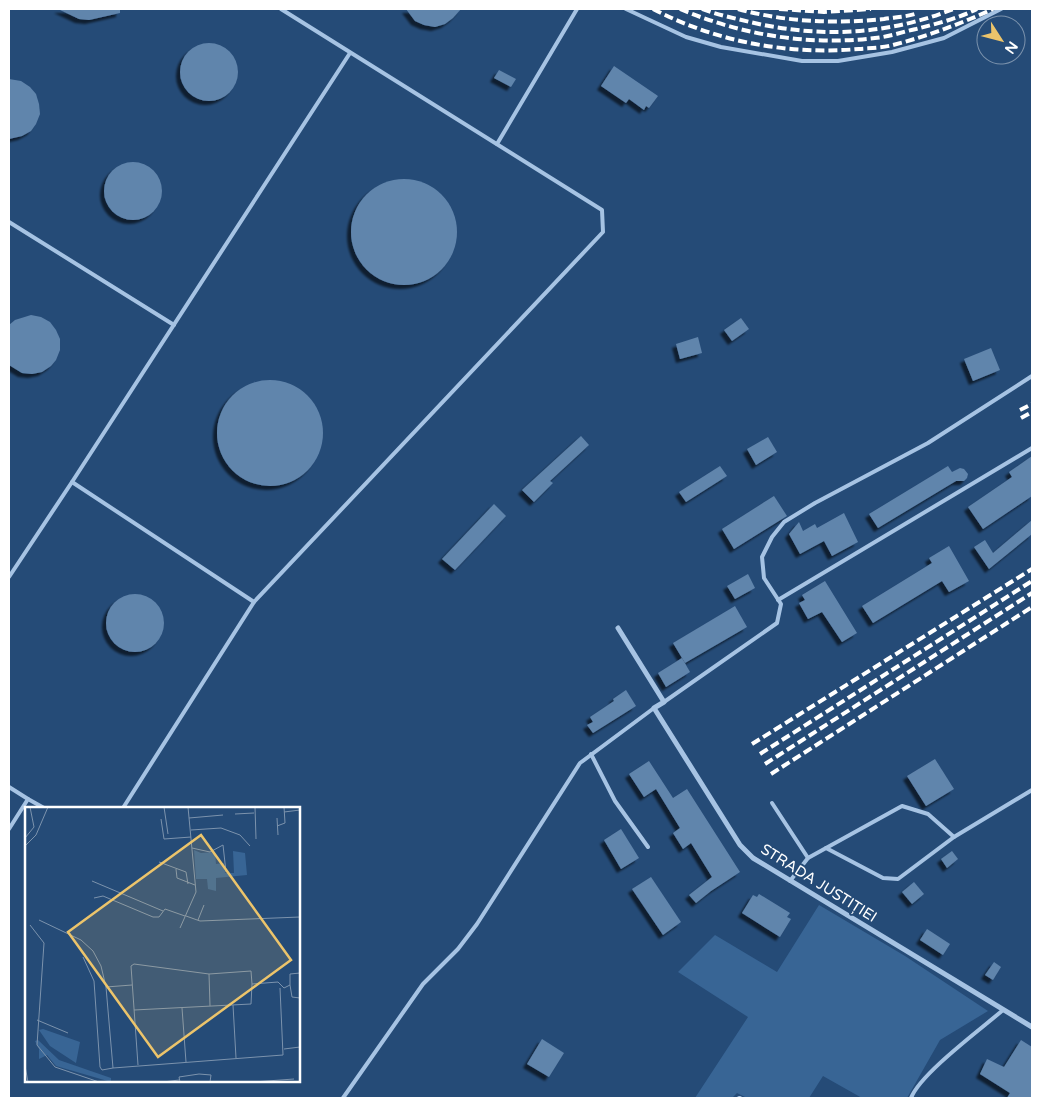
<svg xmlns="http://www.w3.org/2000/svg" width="1041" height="1107" font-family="'Varela Round',sans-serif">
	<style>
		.green { fill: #386595 }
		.building { fill: #6185ac; filter: url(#shadow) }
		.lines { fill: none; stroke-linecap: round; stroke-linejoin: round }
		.lane { stroke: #a6c3e3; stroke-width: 4 }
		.street { stroke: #a6c3e3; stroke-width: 5 }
		.rail { stroke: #fff; stroke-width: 4; stroke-dasharray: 9 4; stroke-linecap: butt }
		.labels { text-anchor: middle; stroke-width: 4; stroke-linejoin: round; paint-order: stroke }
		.street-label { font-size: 15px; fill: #fff; stroke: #254b77 }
		.inset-road { fill: none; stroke: #7c93ad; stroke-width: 1 }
		.view { fill: #ecc46b; fill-opacity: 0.15; stroke: #ecc46b; stroke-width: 2.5 }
		.inset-edge { fill: none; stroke: #fff; stroke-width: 2.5 }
	</style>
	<defs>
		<filter id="shadow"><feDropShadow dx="-4" dy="4" stdDeviation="1" flood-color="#0009"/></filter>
	</defs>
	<rect width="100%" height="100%" fill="#254b77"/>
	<path class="green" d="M 819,905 L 905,956 L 988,1011 L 940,1040 L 907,1098 L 862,1098 L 823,1076 L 809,1098 L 747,1098 L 737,1093 L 732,1098 L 695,1098 L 748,1017 L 678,972 L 715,935 L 777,972 Z"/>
	<g class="building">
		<path d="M 58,9 L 120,9 L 120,13 L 89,20 L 79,19 Z"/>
		<path d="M 406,9 L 461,9 L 453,18 L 445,24 L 435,27 L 424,25 L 415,21 Z"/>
		<circle cx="209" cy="72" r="29"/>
		<path d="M 614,66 L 658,96 L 649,108 L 646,106 L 644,110 L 629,99 L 626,103 L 601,86 Z"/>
		<path d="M 499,70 L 516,79 L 511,87 L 494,78 Z"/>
		<path d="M 9,79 L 21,81 L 30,87 L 36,94 L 39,104 L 40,114 L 36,124 L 31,131 L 22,136 L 9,139 Z"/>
		<circle cx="133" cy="191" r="29"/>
		<circle cx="404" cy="232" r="53"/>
		<path d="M 31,315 L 41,317 L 50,322 L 56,330 L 60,339 L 60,350 L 56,360 L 51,366 L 42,372 L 32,374 L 22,373 L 9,365 L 9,325 L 15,320 Z"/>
		<path d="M 741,318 L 749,329 L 732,341 L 724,330 Z"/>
		<path d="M 698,337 L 702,353 L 680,359 L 676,344 Z"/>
		<path d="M 991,348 L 1000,370 L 973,381 L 964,359 Z"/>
		<circle cx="270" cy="433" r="53"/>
		<path d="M 581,436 L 589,445 L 550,481 L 553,483 L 534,502 L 522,490 Z"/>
		<path d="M 768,437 L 777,452 L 756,465 L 747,449 Z"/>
		<path d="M 1032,456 L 1032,496 L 983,529 L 968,507 L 1012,477 L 1009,472 Z"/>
		<path d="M 720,466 L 727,476 L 686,502 L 679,492 Z"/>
		<path d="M 948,466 L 952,472 L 960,468 L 964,469 L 968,474 L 967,478 L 964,481 L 956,481 L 878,528 L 869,514 Z"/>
		<path d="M 774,496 L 787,516 L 734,549 L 722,529 Z"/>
		<path d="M 494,504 L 506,516 L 455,570 L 442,559 Z"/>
		<path d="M 844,513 L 858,542 L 832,556 L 824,541 L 800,554 L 789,534 L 799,522 L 803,531 L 815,524 L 817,528 Z"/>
		<path d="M 1032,520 L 1032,534 L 989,569 L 974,547 L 985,540 L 993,553 Z"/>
		<path d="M 949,546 L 969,581 L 949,592 L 942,581 L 873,623 L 862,606 L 932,563 L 929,558 Z"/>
		<path d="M 748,574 L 755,588 L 735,599 L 727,586 Z"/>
		<path d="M 825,581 L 857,633 L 842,642 L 822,612 L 808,619 L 799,603 L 805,600 L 802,595 Z"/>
		<circle cx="135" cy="623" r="29"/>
		<path d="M 735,606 L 747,627 L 685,663 L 673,643 Z"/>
		<path d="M 682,658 L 690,672 L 666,687 L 658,673 Z"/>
		<path d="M 626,690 L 636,706 L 593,733 L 587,725 L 593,722 L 590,717 L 614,701 L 613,699 Z"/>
		<path d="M 935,759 L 954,789 L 926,806 L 907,776 Z"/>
		<path d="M 649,761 L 673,798 L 687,789 L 740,872 L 711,891 L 696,903 L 689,895 L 712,877 L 691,843 L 683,849 L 673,833 L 680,828 L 656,789 L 644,797 L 629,774 Z"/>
		<path d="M 621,829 L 639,858 L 621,869 L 604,840 Z"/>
		<path d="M 952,851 L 958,859 L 947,868 L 941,859 Z"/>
		<path d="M 651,877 L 681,922 L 663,935 L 632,889 Z"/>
		<path d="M 914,882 L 924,894 L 912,904 L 902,892 Z"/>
		<path d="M 759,894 L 790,913 L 787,917 L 791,919 L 780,937 L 742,913 L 753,895 L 757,897 Z"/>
		<path d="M 927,929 L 950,944 L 943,955 L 920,940 Z"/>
		<path d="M 994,962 L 1001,967 L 993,980 L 985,975 Z"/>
		<path d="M 542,1039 L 564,1053 L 549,1077 L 527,1064 Z"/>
		<path d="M 1021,1040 L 1032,1047 L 1032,1098 L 1007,1098 L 1010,1093 L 980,1074 L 987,1059 L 1004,1067 Z"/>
	</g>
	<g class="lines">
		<g class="lane">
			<path d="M 626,9 L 686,37 L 721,47 L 802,61 L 838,61 L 892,52 L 944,38 L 1001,9"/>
			<path d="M 497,144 L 577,9"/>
			<path d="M 9,222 L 174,325"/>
			<path d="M 72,482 L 254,602"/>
			<path d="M 9,577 L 72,482 L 350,53"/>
			<path d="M 778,600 L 1032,448"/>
			<path d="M 664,702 L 777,623 L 781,604 L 764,578 L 762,557 L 772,537 L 784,522 L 815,503 L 928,443 L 1032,376"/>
			<path d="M 591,754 L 615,801 L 648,847"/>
			<path d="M 9,787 L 28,799"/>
			<path d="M 772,803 L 808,858"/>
			<path d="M 123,808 L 254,602 L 603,232 L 602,210 L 281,9"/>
			<path d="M 9,829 L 28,799 L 44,808"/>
			<path d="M 826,848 L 883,878 L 898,879 L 954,837 L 1032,790"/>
			<path d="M 790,881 L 808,858 L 902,806 L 928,814 L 954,837"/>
			<path d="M 343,1098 L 423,984 L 458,949 L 477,924 L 580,763 L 654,708"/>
			<path d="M 739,1098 L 740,1098"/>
			<path d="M 911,1098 C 920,1074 981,1029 1003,1010"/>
		</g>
		<path class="street" d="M 618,628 L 664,702 L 654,708 L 740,845 L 753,858 L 1032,1027"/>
		<g class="rail">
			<path d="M 653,9 C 717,42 787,55 859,49 C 870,48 882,48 893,45 C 928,36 960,24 993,9"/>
			<path d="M 680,9 C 742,35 808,46 875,38 C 888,37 902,32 916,29 C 936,24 959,18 977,9"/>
			<path d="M 702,9 C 718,15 734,18 750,22 C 805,35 862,36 917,21 C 930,18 942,13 954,9"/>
			<path d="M 738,9 C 785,22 835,24 884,19 C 896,17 907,17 918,13"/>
			<path d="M 779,9 L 824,12 L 871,9"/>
			<path d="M 1020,410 L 1032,404"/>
			<path d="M 1021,418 L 1032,412"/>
			<path d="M 752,744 L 1032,569"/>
			<path d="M 760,754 L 1032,581"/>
			<path d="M 765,764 L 1032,593"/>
			<path d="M 771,774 L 1032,607"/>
		</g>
	</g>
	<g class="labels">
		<g class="street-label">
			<text transform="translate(819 883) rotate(32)" y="5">STRADA JUSTIȚIEI</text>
		</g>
	</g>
	<g transform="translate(25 807)">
		<rect width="275" height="275" fill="#254b77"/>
		<path d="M 169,43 L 176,46 L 190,45 L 191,57 L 199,56 L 200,66 L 209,66 L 208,44 L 220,46 L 222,68 L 191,71 L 191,84 L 183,82 L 182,72 L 171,72 ZM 18,222 L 55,235 L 51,256 L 25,239 L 14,223 ZM 13,233 L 34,253 L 86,271 L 86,275 L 31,259 L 22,248 L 14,252 L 14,242 L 10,234 Z" fill="#386595"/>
		<path class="inset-road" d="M 139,0 L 143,27M 230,0 L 231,32M 259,5 L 275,3M 210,7 L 229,6M 164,11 L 198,8M 252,11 L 253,28M 136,12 L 139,32 L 166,30M 252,19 L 260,16 L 259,0M 166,23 L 196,21 L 215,28 L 225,39M 0,31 L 9,20 L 5,0M 0,39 L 11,28 L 23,0M 167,41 L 185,45 L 198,38 L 201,65M 134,55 L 161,65 L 163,77M 151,62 L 152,71 L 170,78M 67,74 L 138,104M 69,91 L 78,89 L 128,110 L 134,110 L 140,102 L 160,109M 161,109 L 175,114 L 275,110M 14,113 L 56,133 L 68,144 L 76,159 L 81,180M 173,113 L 179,98M 5,118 L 19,136 L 12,238 L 30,260 L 74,275M 155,121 L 171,85 L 163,0M 58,150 L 69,174 L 75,260 L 77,263 L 88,261M 184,167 L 185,199M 107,178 L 81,180 L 88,261 L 258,248 L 255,181M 265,178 L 267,190 L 275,191M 208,198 L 211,251M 157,201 L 161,255M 109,203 L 226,197 L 227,177M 12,213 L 43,226M 259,242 L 275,240M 113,258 L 106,159 L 109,157 L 184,167 L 226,164 L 227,177 L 253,175 L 259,181 L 265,178 L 265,167 L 275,166M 0,259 L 3,275M 138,275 L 154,273M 155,275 L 154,270 L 174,267 L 186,268 L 185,275M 205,275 L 223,275M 228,275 L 269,272"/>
		<path class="view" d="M 176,28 L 266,153 L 133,250 L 43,125 Z"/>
		<rect width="275" height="275" class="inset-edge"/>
	</g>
	<rect width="1041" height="1107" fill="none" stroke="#ffffff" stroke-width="20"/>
	<g transform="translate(1001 40) rotate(126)"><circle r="24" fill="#254b77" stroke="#7c93ad"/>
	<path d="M0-4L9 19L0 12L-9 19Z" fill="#ecc46b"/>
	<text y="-8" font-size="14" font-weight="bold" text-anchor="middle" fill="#ffffff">N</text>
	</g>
</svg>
